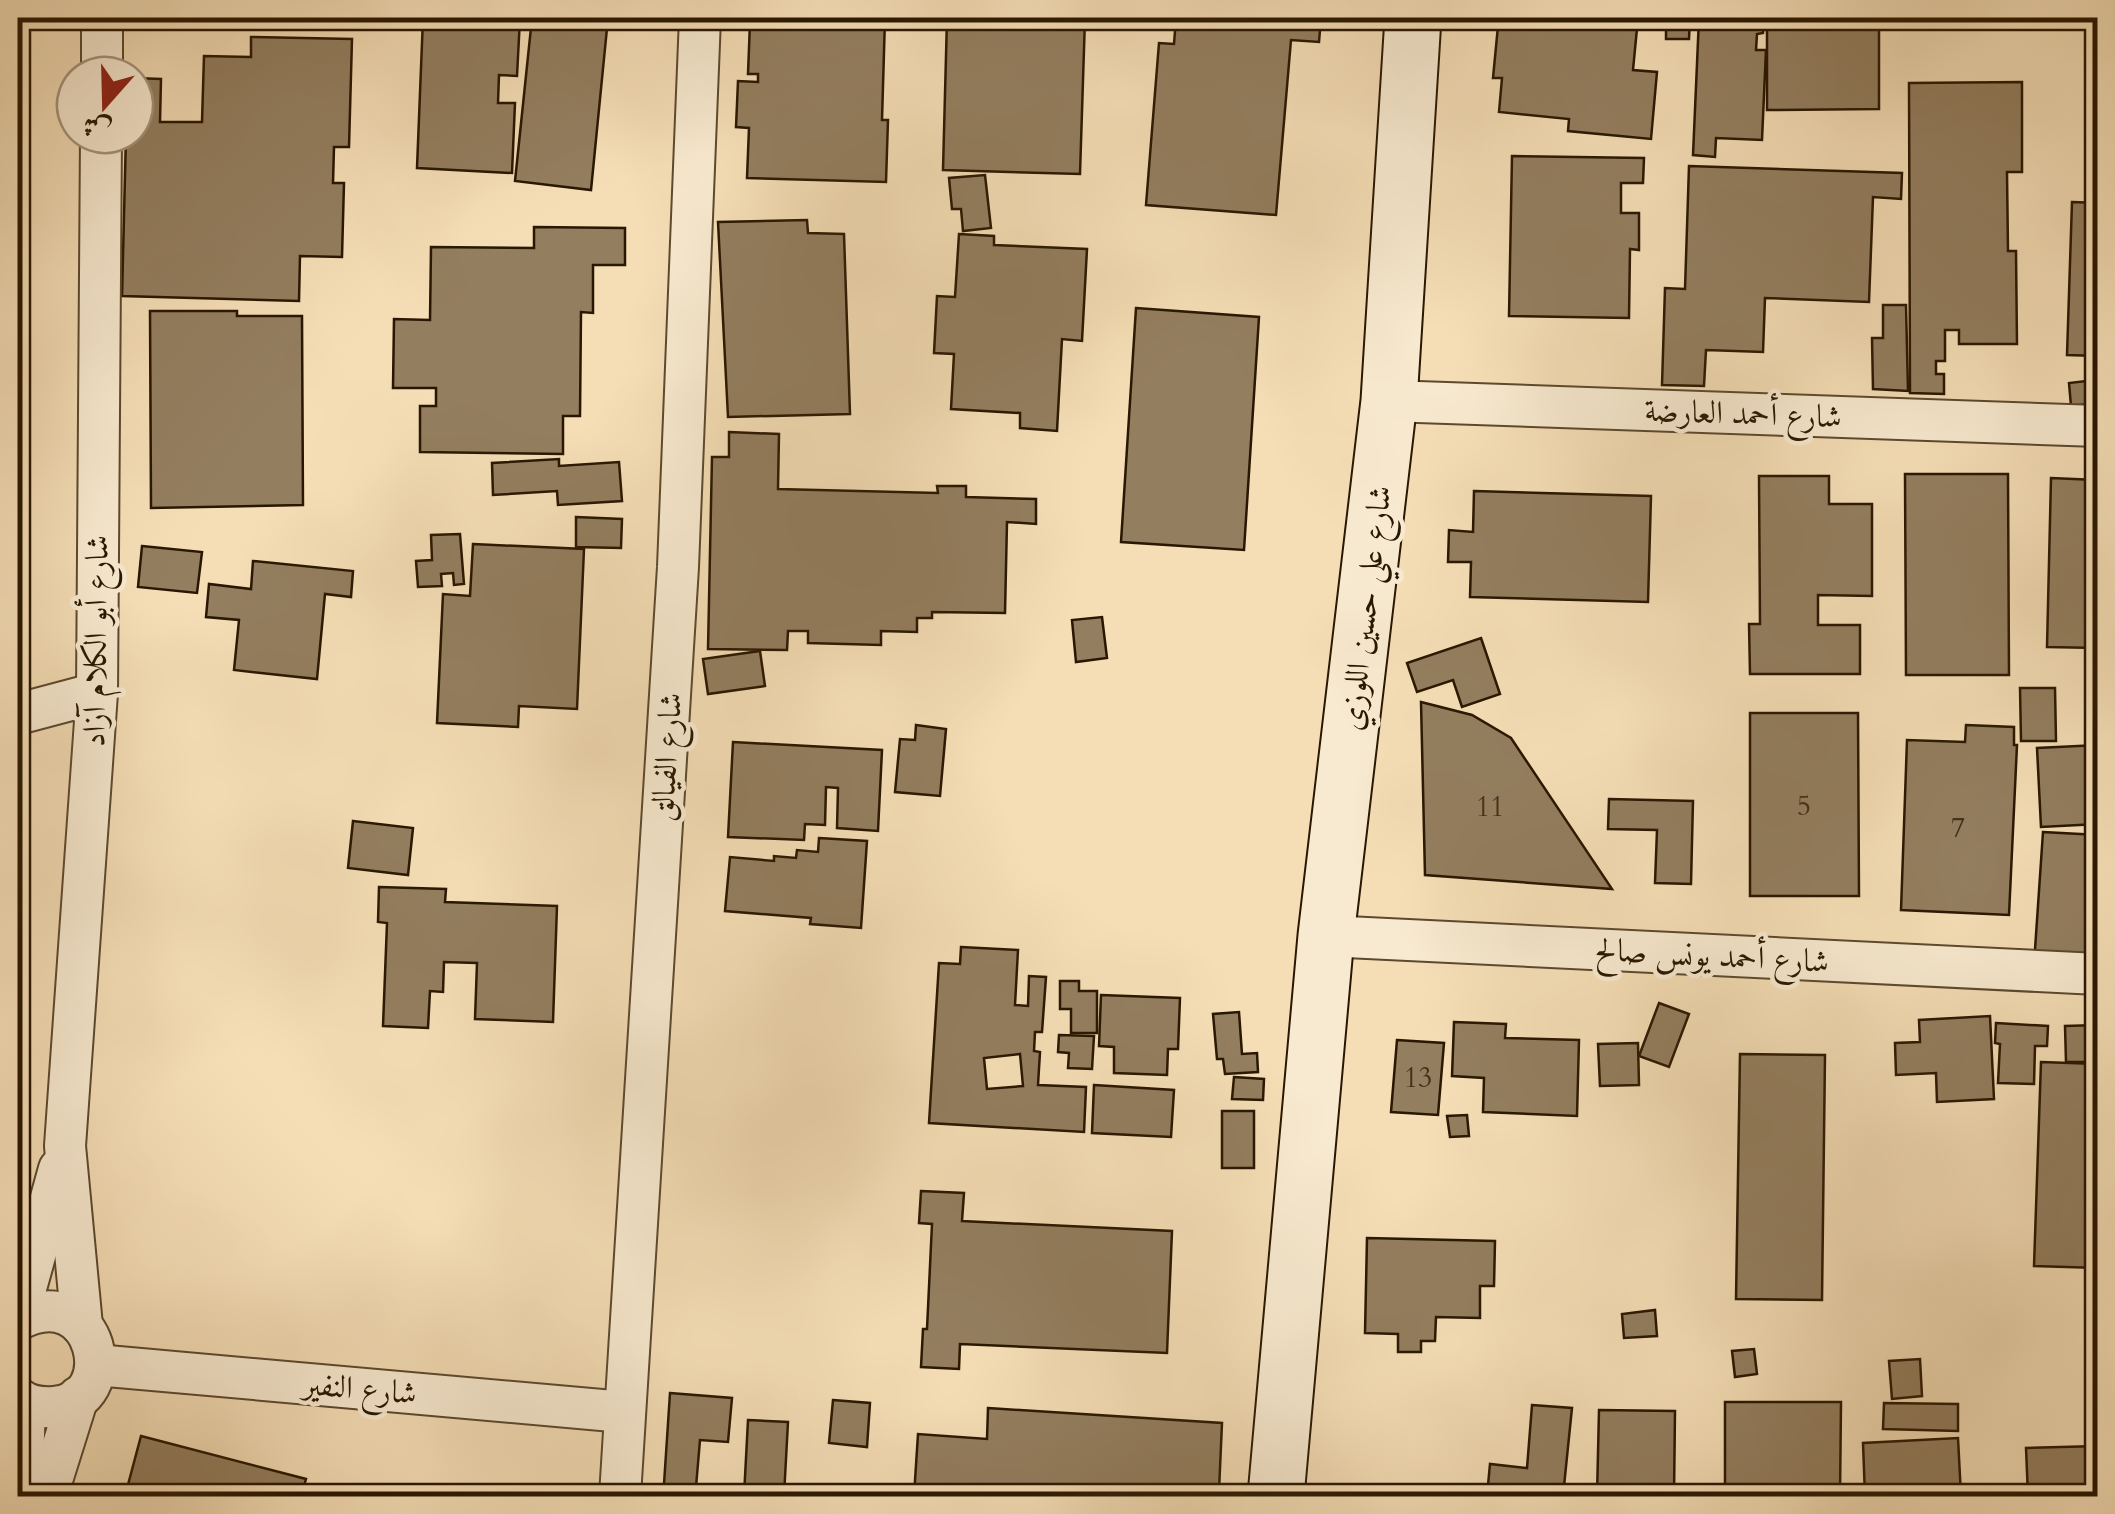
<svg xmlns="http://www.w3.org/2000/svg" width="2115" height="1514" font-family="Cardo,Amiri,serif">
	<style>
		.building { fill: #937e5f; stroke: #291701; stroke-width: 2.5; fill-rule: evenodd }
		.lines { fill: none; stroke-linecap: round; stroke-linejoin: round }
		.street-casing { stroke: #5c492e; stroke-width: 44 }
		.secondary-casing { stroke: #291701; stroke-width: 59 }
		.street { stroke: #f8ead0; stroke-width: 40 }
		.secondary { stroke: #f8ead0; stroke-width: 55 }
		.labels { text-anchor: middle; stroke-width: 9; stroke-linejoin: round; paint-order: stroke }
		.number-label { font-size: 28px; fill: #443118 }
		.street-label { font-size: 32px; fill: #291701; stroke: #f8ead0 }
	</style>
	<rect width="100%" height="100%" fill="#f5deb6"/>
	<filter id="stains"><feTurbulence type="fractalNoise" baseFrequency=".002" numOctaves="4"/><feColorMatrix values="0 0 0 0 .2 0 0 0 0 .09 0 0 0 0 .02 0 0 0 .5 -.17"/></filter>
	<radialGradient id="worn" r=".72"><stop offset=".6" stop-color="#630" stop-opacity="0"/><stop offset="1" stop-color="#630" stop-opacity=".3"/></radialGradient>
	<g class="building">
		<path d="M 423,18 L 520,18 L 517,76 L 499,75 L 498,103 L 515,103 L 512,173 L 417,168 Z"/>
		<path d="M 532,18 L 608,18 L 591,190 L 515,181 Z"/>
		<path d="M 764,18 L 926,18 L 885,18 L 882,120 L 888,120 L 886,182 L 747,178 L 749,128 L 736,127 L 738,81 L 758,82 L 758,74 L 748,74 L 750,22 L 764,23 Z"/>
		<path d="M 947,18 L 1085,18 L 1080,174 L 943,170 Z"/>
		<path d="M 1176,18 L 1321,18 L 1319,42 L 1291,40 L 1276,215 L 1146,205 L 1159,43 L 1174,44 Z"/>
		<path d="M 1516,18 L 1638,18 L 1633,70 L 1657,72 L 1651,139 L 1568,131 L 1569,119 L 1499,112 L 1502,78 L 1493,78 L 1498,26 L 1515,28 Z"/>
		<path d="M 1666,18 L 1690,18 L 1689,39 L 1666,39 Z"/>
		<path d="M 1699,18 L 1764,18 L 1763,33 L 1757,34 L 1756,50 L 1766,50 L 1762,140 L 1716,138 L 1715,157 L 1693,155 Z"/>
		<path d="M 1767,18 L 1879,18 L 1879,109 L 1767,110 Z"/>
		<path d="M 2093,18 L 2098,18 L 2098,118 L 2094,118 Z"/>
		<path d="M 251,37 L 352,39 L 349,147 L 334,147 L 333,183 L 344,183 L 342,257 L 300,256 L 299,301 L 122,296 L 126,135 L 135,135 L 135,78 L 161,79 L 160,122 L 202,122 L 204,56 L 251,57 Z"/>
		<path d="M 2022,82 L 2022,172 L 2007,172 L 2008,251 L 2016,251 L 2017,344 L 1959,344 L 1959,330 L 1945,330 L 1945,361 L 1936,361 L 1936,374 L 1944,374 L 1944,394 L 1910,393 L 1909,83 Z"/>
		<path d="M 1512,156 L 1644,158 L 1643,183 L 1621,183 L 1621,213 L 1639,213 L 1639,250 L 1630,249 L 1629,318 L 1509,316 Z"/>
		<path d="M 1689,166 L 1902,173 L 1901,199 L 1873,197 L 1869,302 L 1765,298 L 1763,352 L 1706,350 L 1704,386 L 1662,385 L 1665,288 L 1685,289 Z"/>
		<path d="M 985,175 L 991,228 L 963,231 L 961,209 L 952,209 L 949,178 Z"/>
		<path d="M 2072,202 L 2098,203 L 2098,356 L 2067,355 Z"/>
		<path d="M 807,220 L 808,233 L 844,234 L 850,414 L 728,417 L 718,222 Z"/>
		<path d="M 534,227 L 625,228 L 625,265 L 593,265 L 593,313 L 581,312 L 580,416 L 563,416 L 563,454 L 420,452 L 420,406 L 436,406 L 436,388 L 393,388 L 394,319 L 430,320 L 431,247 L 534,248 Z"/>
		<path d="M 959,234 L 994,236 L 994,245 L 1087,249 L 1082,341 L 1062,339 L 1057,431 L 1020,428 L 1020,413 L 951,409 L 954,354 L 934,353 L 937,296 L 955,297 Z"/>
		<path d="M 1883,305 L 1906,305 L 1908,391 L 1873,389 L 1872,338 L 1883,338 Z"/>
		<path d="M 1136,308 L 1259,317 L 1244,550 L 1121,542 Z"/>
		<path d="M 150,311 L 237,311 L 237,316 L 302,316 L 303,505 L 151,508 Z"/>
		<path d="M 2094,368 L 2098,368 L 2098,403 L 2071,406 L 2069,383 L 2095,380 Z"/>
		<path d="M 729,432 L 779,434 L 778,489 L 938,493 L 937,486 L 966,486 L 966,497 L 1036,499 L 1036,524 L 1007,522 L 1005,613 L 932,612 L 932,618 L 917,618 L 917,632 L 881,631 L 881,645 L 808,643 L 808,631 L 788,631 L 787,650 L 708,649 L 712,457 L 729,457 Z"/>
		<path d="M 559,459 L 559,466 L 619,462 L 622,501 L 558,505 L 557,491 L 493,495 L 492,463 Z"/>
		<path d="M 1905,474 L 2008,474 L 2009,675 L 1906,675 Z"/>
		<path d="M 1759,476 L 1829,476 L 1829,504 L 1872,504 L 1872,596 L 1818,595 L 1818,625 L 1860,625 L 1860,674 L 1750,674 L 1749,624 L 1760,624 Z"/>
		<path d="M 2051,478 L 2096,480 L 2098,648 L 2047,647 Z"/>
		<path d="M 1474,491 L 1651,496 L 1648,602 L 1470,597 L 1471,562 L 1448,562 L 1449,530 L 1473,532 Z"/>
		<path d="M 576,517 L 622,519 L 621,548 L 576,547 Z"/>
		<path d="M 460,534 L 464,584 L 454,585 L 453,573 L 441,574 L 442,586 L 418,587 L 416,561 L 432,560 L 431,535 Z"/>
		<path d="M 473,544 L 584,549 L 577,709 L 519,706 L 518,727 L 437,723 L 443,594 L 470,596 Z"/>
		<path d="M 142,546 L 202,552 L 197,593 L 138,587 Z"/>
		<path d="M 253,561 L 353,571 L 351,597 L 325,594 L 317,679 L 234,670 L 239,620 L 206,617 L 209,584 L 251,589 Z"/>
		<path d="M 1102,617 L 1107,658 L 1076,662 L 1072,620 Z"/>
		<path d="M 1481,638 L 1500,694 L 1462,707 L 1453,680 L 1417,692 L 1407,663 Z"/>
		<path d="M 760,651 L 765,686 L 708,694 L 703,659 Z"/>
		<path d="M 2020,688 L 2055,688 L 2056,741 L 2021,741 Z"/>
		<path d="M 1421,702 L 1472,715 L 1511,738 L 1612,889 L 1425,875 Z"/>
		<path d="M 1750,713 L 1858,713 L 1859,896 L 1750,896 Z"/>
		<path d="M 916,725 L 946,729 L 940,796 L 895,792 L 900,739 L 915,740 Z"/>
		<path d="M 1966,725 L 2014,727 L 2014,745 L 2017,745 L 2009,915 L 1901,910 L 1907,740 L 1965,742 Z"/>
		<path d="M 733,742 L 882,750 L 878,831 L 837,828 L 838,788 L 826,787 L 825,825 L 805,824 L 804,840 L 728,837 Z"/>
		<path d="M 2098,745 L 2098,824 L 2041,827 L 2037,748 Z"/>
		<path d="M 1609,799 L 1693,801 L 1691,884 L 1655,883 L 1657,830 L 1608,829 Z"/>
		<path d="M 353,821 L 413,828 L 408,875 L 348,868 Z"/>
		<path d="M 2043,832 L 2098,835 L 2098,905 L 2094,905 L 2092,966 L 2034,964 Z"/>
		<path d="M 819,838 L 867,841 L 861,928 L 810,924 L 811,918 L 725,911 L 730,857 L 774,861 L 774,856 L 796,858 L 797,850 L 818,852 Z"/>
		<path d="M 379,887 L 446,889 L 445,902 L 557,906 L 553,1022 L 475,1019 L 477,963 L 444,962 L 443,992 L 430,991 L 428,1028 L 383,1026 L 387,923 L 378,922 Z"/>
		<path d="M 961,947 L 1018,950 L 1015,1005 L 1028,1006 L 1029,976 L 1046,977 L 1042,1032 L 1035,1032 L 1034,1051 L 1040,1052 L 1038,1085 L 1086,1087 L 1084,1132 L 929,1123 L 939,963 L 960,964 ZM 1020,1054 L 1023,1086 L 987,1089 L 984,1058 Z"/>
		<path d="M 1060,981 L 1079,981 L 1079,991 L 1097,991 L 1097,1033 L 1071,1033 L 1071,1009 L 1060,1009 Z"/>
		<path d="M 1101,995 L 1180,998 L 1178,1049 L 1168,1049 L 1167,1075 L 1114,1073 L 1114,1047 L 1099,1046 Z"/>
		<path d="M 1659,1003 L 1689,1014 L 1669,1067 L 1639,1056 Z"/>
		<path d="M 1239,1012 L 1242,1054 L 1257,1053 L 1258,1072 L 1225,1074 L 1223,1059 L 1217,1059 L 1213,1014 Z"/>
		<path d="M 1990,1016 L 1994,1099 L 1937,1102 L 1936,1073 L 1896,1075 L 1895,1043 L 1920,1042 L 1919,1020 Z"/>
		<path d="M 1454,1022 L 1506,1024 L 1505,1038 L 1579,1040 L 1577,1116 L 1483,1112 L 1484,1078 L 1452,1076 Z"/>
		<path d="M 1996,1023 L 2048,1026 L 2047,1046 L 2035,1046 L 2034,1084 L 1998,1083 L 2000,1044 L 1995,1043 Z"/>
		<path d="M 2098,1025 L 2098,1062 L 2066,1062 L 2065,1026 Z"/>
		<path d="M 1059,1035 L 1094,1036 L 1092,1069 L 1068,1068 L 1069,1053 L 1058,1052 Z"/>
		<path d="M 1397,1040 L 1444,1043 L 1438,1115 L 1391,1112 Z"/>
		<path d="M 1638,1043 L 1639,1085 L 1600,1086 L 1598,1044 Z"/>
		<path d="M 1740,1054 L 1825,1055 L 1822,1300 L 1736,1299 Z"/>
		<path d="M 2041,1062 L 2098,1064 L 2098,1268 L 2034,1266 Z"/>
		<path d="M 1234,1077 L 1264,1079 L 1263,1100 L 1232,1099 Z"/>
		<path d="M 1094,1085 L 1174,1090 L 1171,1137 L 1092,1133 Z"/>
		<rect x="1222" y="1111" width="32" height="57"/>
		<path d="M 1467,1115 L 1469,1136 L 1450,1137 L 1447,1116 Z"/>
		<path d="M 921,1191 L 964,1193 L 962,1221 L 1172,1231 L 1167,1353 L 960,1344 L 959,1369 L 921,1367 L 923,1329 L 927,1329 L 932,1224 L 919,1223 Z"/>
		<path d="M 1367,1238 L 1495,1241 L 1494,1286 L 1480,1286 L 1480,1318 L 1436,1317 L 1435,1341 L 1421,1341 L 1421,1352 L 1398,1352 L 1398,1334 L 1365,1333 Z"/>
		<path d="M 1655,1310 L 1657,1336 L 1624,1338 L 1622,1314 Z"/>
		<path d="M 1754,1349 L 1757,1374 L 1735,1377 L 1732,1351 Z"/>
		<path d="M 1920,1359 L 1922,1396 L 1892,1399 L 1889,1361 Z"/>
		<path d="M 670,1393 L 732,1398 L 728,1442 L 700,1440 L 696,1487 L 664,1484 Z"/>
		<path d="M 833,1400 L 870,1403 L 867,1447 L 829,1443 Z"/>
		<path d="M 1725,1402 L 1841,1402 L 1840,1496 L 1725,1496 Z"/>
		<path d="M 1884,1403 L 1958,1404 L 1958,1431 L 1883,1429 Z"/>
		<path d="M 1532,1405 L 1572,1408 L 1563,1496 L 1487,1496 L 1490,1464 L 1527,1468 Z"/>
		<path d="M 988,1408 L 1222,1423 L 1219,1491 L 1147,1487 L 1146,1496 L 914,1496 L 918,1434 L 987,1439 Z"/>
		<path d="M 1599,1410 L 1675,1411 L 1674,1496 L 1597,1496 Z"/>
		<path d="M 748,1420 L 788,1422 L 784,1496 L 744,1496 Z"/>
		<path d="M 141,1436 L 306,1479 L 301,1496 L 125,1496 Z"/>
		<path d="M 1958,1438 L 1961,1496 L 1865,1496 L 1863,1443 Z"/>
		<path d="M 2098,1446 L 2098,1496 L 2028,1496 L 2026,1448 Z"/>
	</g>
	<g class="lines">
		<g class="street-casing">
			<g id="street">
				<path d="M 102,75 L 102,18"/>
				<path d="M 1389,401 L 2098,426"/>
				<path d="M 18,714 L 97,693"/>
				<path d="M 1326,936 L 2098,974"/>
				<path d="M 18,1317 L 59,1169"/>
				<path d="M 18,1320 C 98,1278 125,1402 54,1407 C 40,1408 28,1406 18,1398"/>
				<path d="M 82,1326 L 65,1146 L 97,693 L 101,135"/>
				<path d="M 96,1365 L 624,1412"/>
				<path d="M 22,1496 L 25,1403"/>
				<path d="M 47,1496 L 78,1397"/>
				<path d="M 620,1496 L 678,567 L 700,18"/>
			</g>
		</g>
		<g class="secondary-casing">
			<path id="secondary" d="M 1276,1496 L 1326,936 L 1389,401 L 1413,18"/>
		</g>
		<use href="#street" class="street"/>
		<use href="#secondary" class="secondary"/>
	</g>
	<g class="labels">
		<g class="number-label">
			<text x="1804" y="815">5</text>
			<text x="1490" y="816">11</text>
			<text x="1958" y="837">7</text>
			<text x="1418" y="1087">13</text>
		</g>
		<g class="street-label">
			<text transform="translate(1743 413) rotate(2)" y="11">شارع أحمد العارضة</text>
			<text transform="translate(1365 608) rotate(-83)" y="11">شارع علي حسين اللوزي</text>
			<text transform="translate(95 641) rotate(-89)" y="11">شارع أبو الكلام آزاد</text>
			<text transform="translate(666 757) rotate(-86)" y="11">شارع الفيالق</text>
			<text transform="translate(1712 955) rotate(3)" y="11">شارع أحمد يونس صالح</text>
			<text transform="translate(360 1388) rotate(5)" y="11">شارع النفير</text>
		</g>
	</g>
	<rect width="2115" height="1514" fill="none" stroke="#f5deb6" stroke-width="60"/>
	<rect x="20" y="20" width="2075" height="1474" fill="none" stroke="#291701" stroke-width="5"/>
	<rect x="30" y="30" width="2055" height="1454" fill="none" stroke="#291701" stroke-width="2.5"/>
	<g transform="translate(105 105) rotate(200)"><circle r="48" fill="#f8ead0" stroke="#a5967d" stroke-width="2.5"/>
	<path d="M0-8L18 38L0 25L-18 38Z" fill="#8f2418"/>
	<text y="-15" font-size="28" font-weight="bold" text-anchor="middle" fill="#291701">ش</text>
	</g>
	<rect width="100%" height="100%" filter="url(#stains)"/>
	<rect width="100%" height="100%" fill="url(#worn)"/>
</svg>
